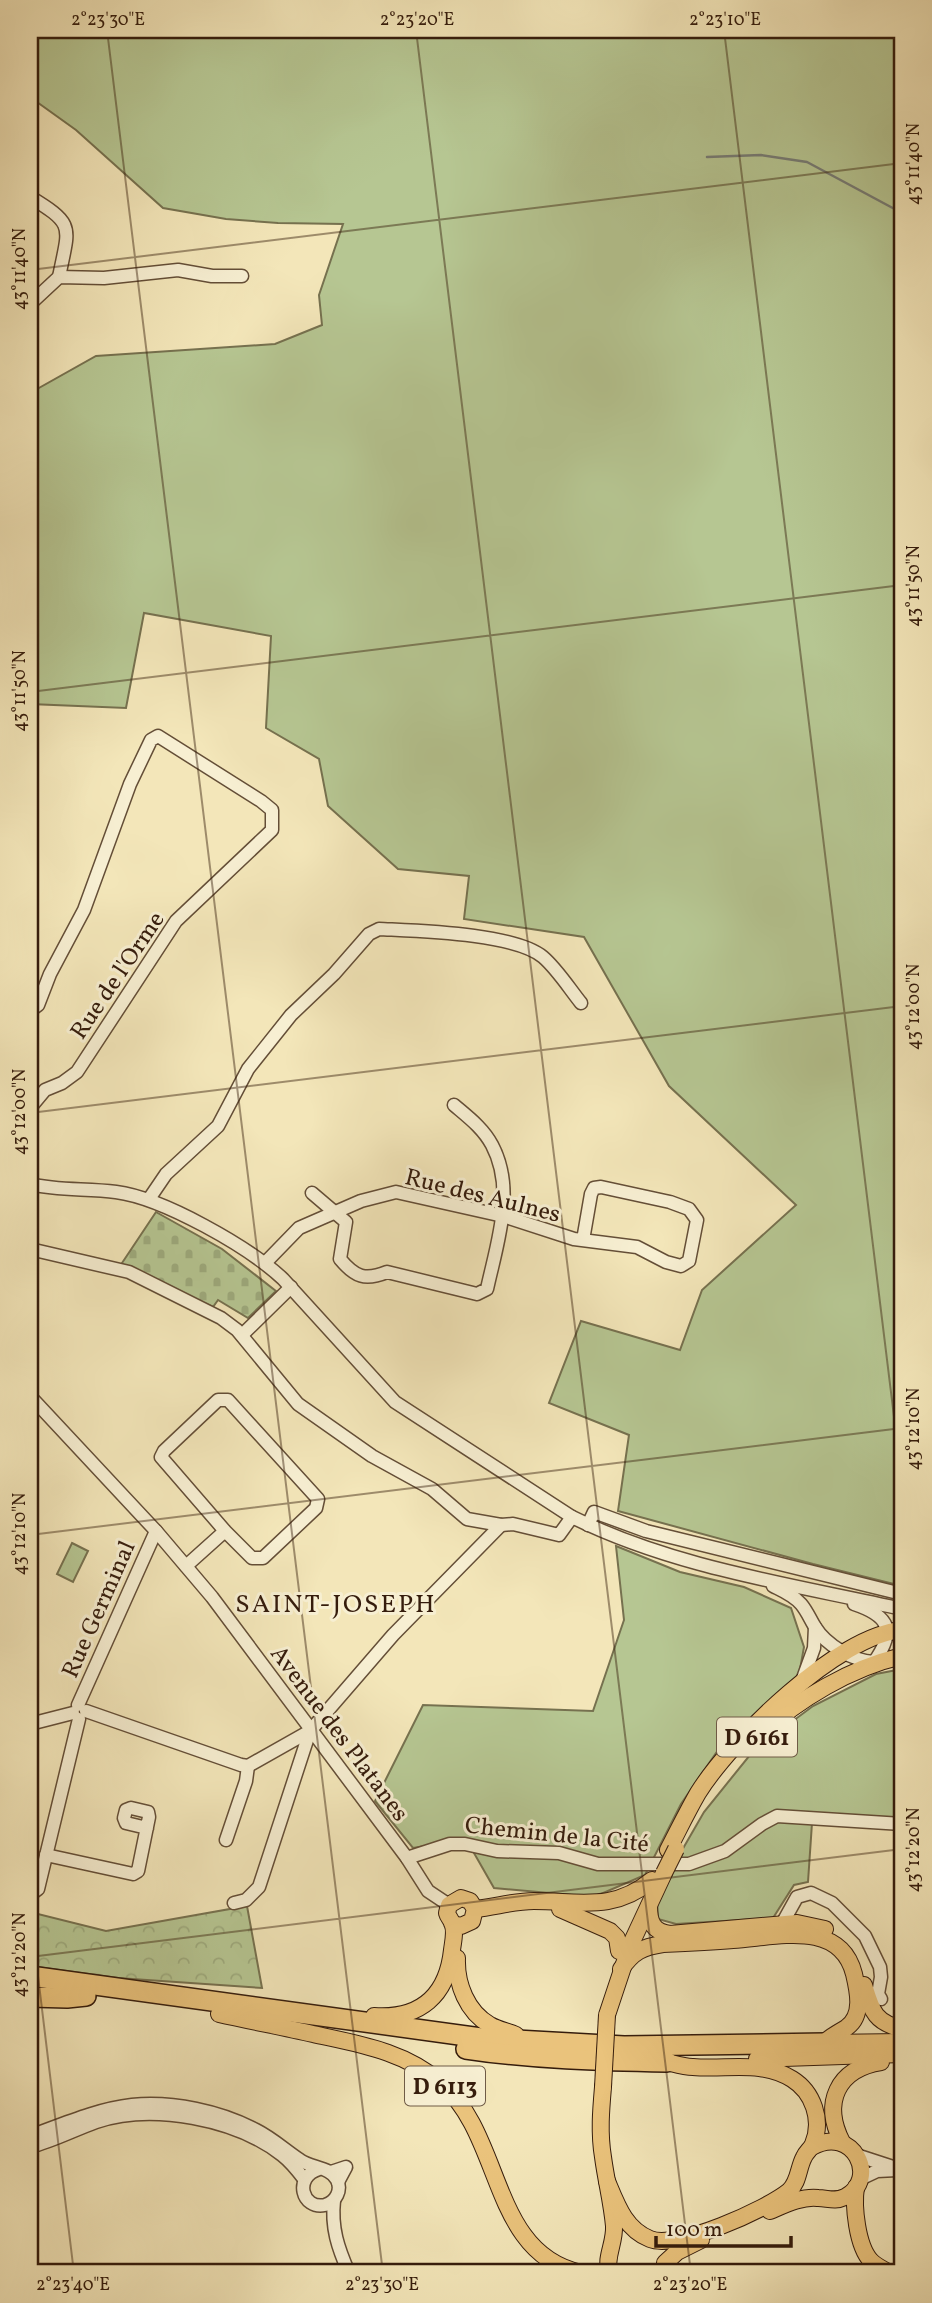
<svg xmlns="http://www.w3.org/2000/svg" width="932" height="2303" font-family="Vollkorn,serif">
	<style>
		.green { fill: #b6c692; stroke: #76714f; stroke-width: 2 }
		.forest { fill: url(#forest-crowns); stroke: #76714f; stroke-width: 2 }
		.cemetery { fill: url(#cemetery-stones); stroke: #76714f; stroke-width: 2 }
		.lines { fill: none; stroke-linecap: round; stroke-linejoin: round }
		.stream { stroke: #767c75; stroke-width: 2.5 }
		.minor-casing { stroke: #644e37; stroke-width: 15 }
		.major-casing { stroke: #351c0c; stroke-width: 18 }
		.highway-casing { stroke: #351c0c; stroke-width: 22 }
		.minor { stroke: #f7efd2; stroke-width: 12 }
		.major { stroke: #eac37c; stroke-width: 16 }
		.highway { stroke: #eac37c; stroke-width: 19 }
		.major-bridge-casing { stroke: #351c0c; stroke-width: 18; stroke-linecap: butt }
		.major-bridge { stroke: #eac37c; stroke-width: 16 }
		.ticks { fill: none; stroke: #351c0c; stroke-width: 2; stroke-opacity: 0.45 }
		.labels { text-anchor: middle; stroke-width: 6; stroke-linejoin: round; paint-order: stroke }
		.shield { fill: #f7efd2; stroke: #6f5b47; stroke-width: 2 }
		.shield-label { font-size: 23px; font-weight: bold; fill: #351c0c }
		.street-label { font-size: 24px; fill: #351c0c; stroke: #f7efd2 }
		.neighbourhood-label { font-size: 26px; letter-spacing: 2px; fill: #351c0c; stroke: #f7efd2 }
		.neatline { fill: none; stroke: #351c0c; stroke-width: 2.5 }
		.ticks-label { font-size: 18px; text-anchor: middle; fill: #351c0c }
	</style>
	<defs>
		<pattern id="forest-crowns" width="20" height="18" patternUnits="userSpaceOnUse" patternTransform="scale(1.75)"><rect width="20" height="18" fill="#b6c692"/><path d="M2 6a3 3 0 1 1 6 0M12 15a3 3 0 1 1 6 0" fill="none" stroke="#9daa7d"/></pattern>
		<pattern id="cemetery-stones" width="16" height="16" patternUnits="userSpaceOnUse" patternTransform="scale(1.75)"><rect width="16" height="16" fill="#b6c692"/><path d="M2 7V4a2 2 0 0 1 4 0v3zM10 15v-3a2 2 0 0 1 4 0v3z" fill="#9daa7d"/></pattern>
	</defs>
	<rect width="100%" height="100%" fill="#f3e6b9"/>
	<filter id="stains"><feTurbulence type="fractalNoise" baseFrequency=".00286" numOctaves="4"/><feColorMatrix values="0 0 0 0 .2 0 0 0 0 .09 0 0 0 0 .02 0 0 0 .5 -.17"/></filter>
	<radialGradient id="worn" r=".72"><stop offset=".6" stop-color="#630" stop-opacity="0"/><stop offset="1" stop-color="#630" stop-opacity=".3"/></radialGradient>
	<g class="green">
		<path d="M 30,30 L 902,30 L 902,1586 L 813,1564 L 618,1511 L 629,1435 L 549,1403 L 581,1321 L 680,1350 L 702,1290 L 796,1205 L 669,1086 L 584,937 L 464,919 L 469,876 L 398,869 L 328,806 L 319,759 L 266,728 L 271,636 L 144,613 L 126,708 L 30,704 L 30,393 L 96,356 L 275,344 L 322,325 L 319,295 L 343,224 L 278,223 L 226,219 L 163,208 L 76,130 L 30,97 Z"/>
		<path d="M 72,1543 L 88,1551 L 73,1582 L 57,1574 Z"/>
		<path d="M 616,1546 L 680,1572 L 744,1587 L 791,1608 L 804,1647 L 799,1675 L 777,1697 L 725,1740 L 681,1804 L 645,1875 L 594,1897 L 494,1888 L 466,1839 L 413,1848 L 375,1801 L 423,1705 L 593,1711 L 624,1620 Z"/>
		<path d="M 902,1669 L 902,1817 L 812,1823 L 808,1882 L 794,1885 L 773,1918 L 676,1924 L 658,1919 L 657,1901 L 662,1885 L 704,1812 L 754,1750 L 813,1706 L 876,1674 Z"/>
	</g>
	<path class="forest" d="M 247,1906 L 262,1988 L 118,1978 L 30,1966 L 30,1912 L 106,1931 Z"/>
	<path class="cemetery" d="M 156,1212 L 222,1249 L 276,1291 L 248,1318 L 218,1300 L 213,1307 L 120,1266 Z"/>
	<g class="lines">
		<path class="stream" d="M 707,157 L 761,155 L 807,162 L 902,213"/>
		<g class="minor-casing">
			<g id="minor">
				<path d="M 30,197 C 76,225 69,226 59,277"/>
				<path d="M 30,304 L 59,277 L 104,278 L 178,270 L 212,276 L 242,276"/>
				<path d="M 30,1011 L 38,1005 L 50,974 L 84,910 L 130,784 L 151,740 L 158,736 L 261,801 L 272,810 L 272,830 L 176,921 L 77,1072 L 62,1083 L 45,1090 L 30,1108"/>
				<path d="M 30,1184 C 59,1191 87,1188 116,1192 C 163,1198 249,1247 283,1279 L 395,1402 L 572,1517 C 675,1568 791,1584 902,1609"/>
				<path d="M 312,1193 L 346,1222 L 340,1259 C 355,1277 365,1281 387,1272 L 477,1294 L 487,1289 C 497,1243 516,1190 492,1145 C 483,1128 468,1117 454,1105"/>
				<path d="M 149,1199 L 166,1174 L 218,1126 L 248,1069 L 291,1015 L 334,974 L 369,934 L 379,929 C 417,931 514,933 543,957 C 557,969 569,988 581,1003"/>
				<path d="M 30,1249 L 129,1272 L 221,1318 L 237,1330 L 298,1404 L 372,1456 L 432,1489 L 467,1519 L 501,1525 L 513,1524 L 559,1535 L 572,1517"/>
				<path d="M 265,1263 L 299,1228 L 361,1201 L 396,1192 L 503,1216 L 574,1239 L 637,1247 L 666,1262 L 681,1266 L 689,1261 L 697,1220 L 689,1209 L 670,1202 L 601,1187 L 594,1188 L 591,1194 L 583,1240"/>
				<path d="M 242,1335 L 291,1287"/>
				<path d="M 30,1396 L 156,1531 L 212,1597 L 407,1858 L 428,1891 L 449,1905"/>
				<path d="M 588,1525 L 594,1512 L 646,1531 L 902,1594"/>
				<path d="M 186,1566 L 225,1531 L 252,1558 L 263,1558 L 316,1508 L 318,1499 L 228,1400 L 218,1400 L 164,1451 L 161,1457 L 225,1531"/>
				<path d="M 773,1586 C 783,1591 793,1595 801,1604 C 807,1611 810,1619 815,1627 C 826,1645 853,1661 874,1662 C 896,1631 890,1616 854,1604"/>
				<path d="M 802,1681 L 814,1648 L 815,1627"/>
				<path d="M 78,1705 L 156,1531"/>
				<path d="M 86,1711 L 241,1765 L 248,1766 L 310,1731 L 393,1635 L 501,1525"/>
				<path d="M 30,1724 L 73,1713"/>
				<path d="M 226,1840 L 246,1781 L 248,1766"/>
				<path d="M 46,1855 L 133,1874 L 138,1871 L 149,1817 L 148,1812 L 131,1808 L 126,1810 L 124,1818 L 126,1823 L 147,1828"/>
				<path d="M 407,1858 L 450,1844 L 465,1844 L 497,1851 L 559,1853 L 598,1864 L 689,1864 L 725,1851 L 762,1824 L 777,1816 L 902,1824"/>
				<path d="M 30,1895 L 38,1889 L 79,1719"/>
				<path d="M 234,1903 L 246,1900 L 259,1887 L 310,1731"/>
				<path d="M 786,1928 L 782,1924 L 797,1897 L 811,1893 L 832,1903 L 865,1936 L 880,1967 L 881,1977 L 878,1994 L 881,1999"/>
				<path d="M 30,2136 C 63,2124 97,2109 132,2105 C 173,2101 220,2111 256,2130 C 272,2138 285,2150 300,2160 C 311,2168 331,2167 337,2180 C 342,2190 336,2202 325,2205 C 302,2210 293,2177 319,2169"/>
				<path d="M 30,2147 C 53,2141 74,2130 96,2122 C 152,2103 236,2119 282,2155 C 291,2162 298,2171 304,2179"/>
				<path d="M 856,2155 L 902,2170"/>
				<path d="M 331,2172 L 346,2167 L 338,2182"/>
				<path d="M 860,2179 L 877,2171 L 897,2170"/>
				<path d="M 334,2200 C 331,2228 338,2248 349,2273"/>
			</g>
		</g>
		<g class="major-casing">
			<g id="major">
				<path d="M 759,1735 C 799,1699 850,1668 902,1656"/>
				<path d="M 668,1850 C 678,1831 687,1812 698,1793 C 731,1740 838,1635 902,1630"/>
				<path d="M 649,1906 C 649,1922 653,1932 670,1934 L 797,1923 L 825,1929"/>
				<path d="M 475,1909 C 495,1907 514,1901 534,1901 C 580,1901 613,1912 652,1880"/>
				<path d="M 560,1909 L 610,1931 L 617,1938 L 619,1951"/>
				<path d="M 457,1958 C 456,1984 467,2012 490,2025 C 498,2030 508,2031 516,2035"/>
				<path d="M 621,1969 C 633,1952 642,1947 663,1944 C 687,1943 710,1942 733,1940 C 773,1938 840,1918 854,1974 C 858,1991 864,2016 846,2028 C 838,2033 831,2036 824,2043"/>
				<path d="M 864,1985 C 872,2011 874,2022 902,2029"/>
				<path d="M 219,2014 C 250,2021 282,2027 313,2034 C 358,2044 405,2051 441,2083 C 504,2137 490,2253 581,2273"/>
				<path d="M 607,2015 L 630,1946 L 664,1873"/>
				<path d="M 374,2016 C 420,2019 447,1996 452,1950 C 453,1942 456,1930 452,1923 C 451,1919 448,1917 447,1913 L 449,1905 L 461,1898 L 470,1901 L 475,1909 L 472,1921 L 461,1926 L 453,1924"/>
				<path d="M 824,2043 L 902,2042"/>
				<path d="M 757,2059 L 902,2054"/>
				<path d="M 603,2087 C 601,2110 599,2133 603,2157 C 606,2180 612,2203 614,2226 C 615,2243 605,2257 609,2273"/>
				<path d="M 842,2142 C 822,2103 837,2069 881,2062"/>
				<path d="M 607,2181 C 617,2205 625,2229 650,2239 C 677,2250 767,2209 789,2191 C 799,2182 798,2168 804,2157 C 806,2152 811,2149 813,2144 C 823,2120 813,2092 792,2079 C 762,2060 727,2070 693,2067 C 684,2067 675,2064 667,2062"/>
				<path d="M 856,2187 C 853,2206 857,2246 871,2261 C 876,2266 884,2270 890,2273"/>
				<path d="M 770,2211 C 784,2205 802,2196 818,2198 C 828,2198 834,2202 845,2197 C 880,2179 853,2124 812,2147"/>
				<path d="M 665,2263 L 677,2252 L 701,2240"/>
			</g>
		</g>
		<g class="highway-casing">
			<g id="highway">
				<path d="M 30,1976 L 481,2038 L 624,2046 L 824,2043"/>
				<path d="M 30,1997 L 67,1998 L 86,1996"/>
				<path d="M 466,2049 C 532,2059 600,2061 667,2062"/>
			</g>
		</g>
		<use href="#minor" class="minor"/>
		<use href="#major" class="major"/>
		<use href="#highway" class="highway"/>
		<g class="major-bridge-casing">
			<g id="major-bridge">
				<path d="M 664,1873 L 676,1849"/>
				<path d="M 603,2087 L 607,2015"/>
			</g>
		</g>
		<use href="#major-bridge" class="major-bridge"/>
	</g>
	<path class="ticks" d="M 107,30 L 383,2273M 416,30 L 691,2273M 724,30 L 902,1482M 30,270 L 902,163M 30,692 L 902,585M 30,1113 L 902,1006M 30,1535 L 902,1428M 30,1910 L 74,2273M 30,1957 L 902,1849M 883,2273 L 902,2271"/>
	<g class="labels">
		<g class="shield">
			<rect x="717" y="1717.5" width="80" height="39" rx="5"/>
			<rect x="405" y="2066.5" width="80" height="39" rx="5"/>
		</g>
		<g class="shield-label">
			<text x="757" y="1745">D 6161</text>
			<text x="445" y="2094">D 6113</text>
		</g>
		<g class="street-label">
			<text transform="translate(117 975) rotate(-56)" y="8">Rue de l'Orme</text>
			<text transform="translate(483 1195) rotate(14)" y="8">Rue des Aulnes</text>
			<text transform="translate(98 1609) rotate(-66)" y="8">Rue Germinal</text>
			<text transform="translate(340 1733) rotate(53)" y="8">Avenue des Platanes</text>
			<text transform="translate(557 1834) rotate(6)" y="8">Chemin de la Cité</text>
		</g>
		<g class="neighbourhood-label">
			<text x="336" y="1612">SAINT-JOSEPH</text>
		</g>
	</g>
	<rect width="932" height="2303" fill="none" stroke="#f3e6b9" stroke-width="77"/>
	<path d="M656 2236v10h135v-10" fill="none" stroke="#351c0c" stroke-width="3.5"/>
	<text x="666" y="2236" font-size="21" fill="#351c0c" stroke="#f7efd2" stroke-width="5" paint-order="stroke">100 m</text>
	<rect x="38" y="38" width="856" height="2226" class="neatline"/>
	<g class="ticks-label">
		<text x="108" y="25">2°23'30"E</text>
		<text x="417" y="25">2°23'20"E</text>
		<text x="725" y="25">2°23'10"E</text>
		<text transform="translate(913 164) rotate(-90)" y="6">43°11'40"N</text>
		<text transform="translate(19 269) rotate(-90)" y="6">43°11'40"N</text>
		<text transform="translate(913 586) rotate(-90)" y="6">43°11'50"N</text>
		<text transform="translate(19 691) rotate(-90)" y="6">43°11'50"N</text>
		<text transform="translate(913 1007) rotate(-90)" y="6">43°12'00"N</text>
		<text transform="translate(19 1112) rotate(-90)" y="6">43°12'00"N</text>
		<text transform="translate(913 1429) rotate(-90)" y="6">43°12'10"N</text>
		<text transform="translate(19 1534) rotate(-90)" y="6">43°12'10"N</text>
		<text transform="translate(913 1850) rotate(-90)" y="6">43°12'20"N</text>
		<text transform="translate(19 1955) rotate(-90)" y="6">43°12'20"N</text>
		<text x="73" y="2290">2°23'40"E</text>
		<text x="382" y="2290">2°23'30"E</text>
		<text x="690" y="2290">2°23'20"E</text>
	</g>
	<rect width="100%" height="100%" filter="url(#stains)"/>
	<rect width="100%" height="100%" fill="url(#worn)"/>
</svg>
